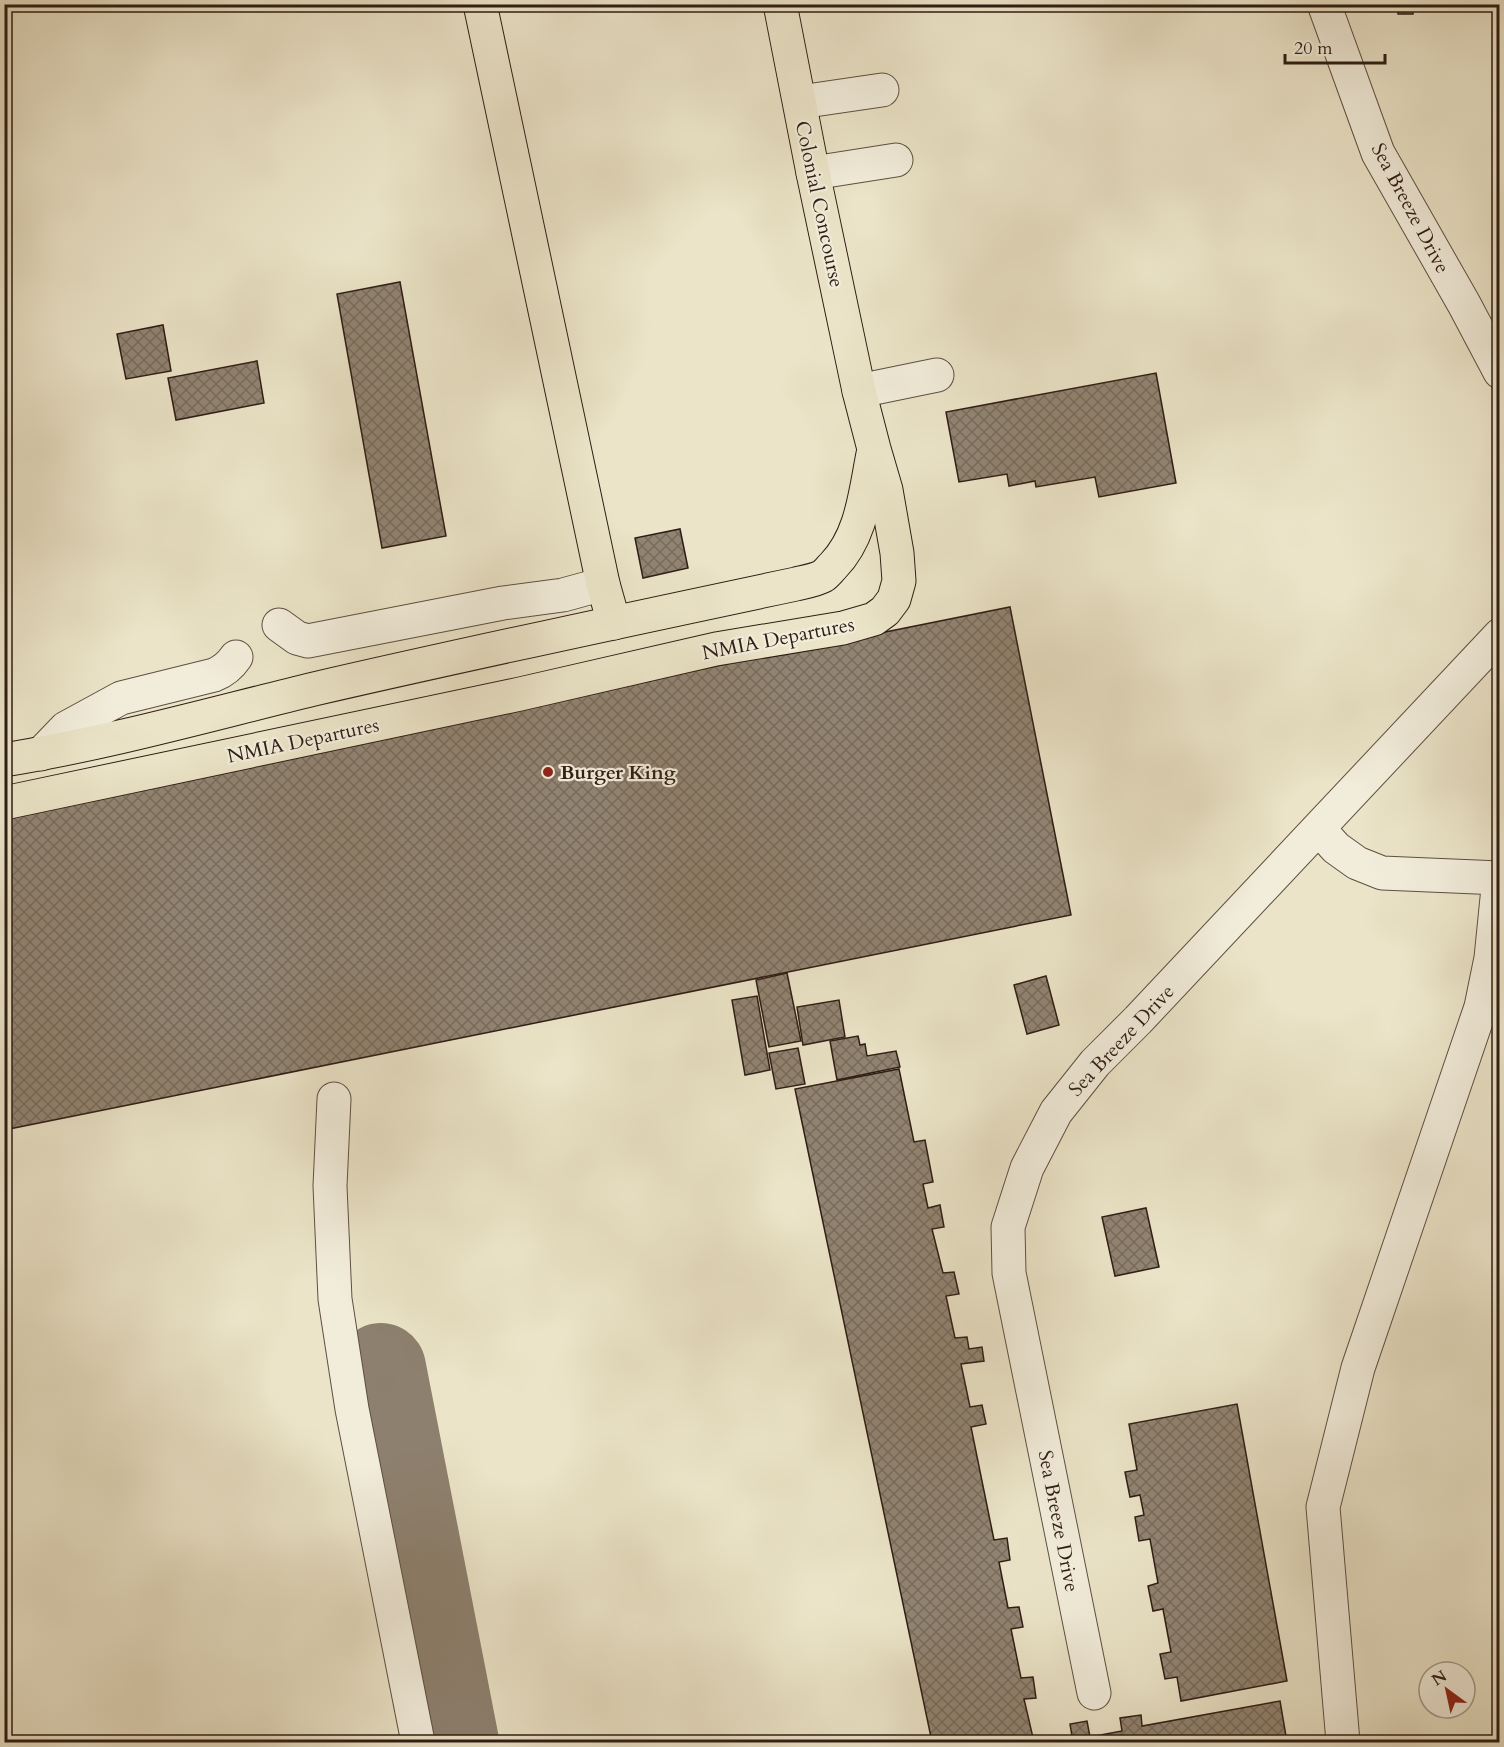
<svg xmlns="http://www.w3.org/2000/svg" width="1504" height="1747" font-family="Cardo,serif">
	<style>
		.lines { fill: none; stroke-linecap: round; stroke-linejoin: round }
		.taxiway { stroke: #8d806e; stroke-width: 90 }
		.building { fill: url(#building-cross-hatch); stroke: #2f1d15; stroke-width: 1.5 }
		.minor-casing { stroke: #5e4f42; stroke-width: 35 }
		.major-casing { stroke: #2f1d15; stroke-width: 35 }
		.path { stroke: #2f1d15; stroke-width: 4; stroke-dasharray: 1.5 3; stroke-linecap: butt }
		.minor { stroke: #f2eddb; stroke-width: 33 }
		.major { stroke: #ebe4c8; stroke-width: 33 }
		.poi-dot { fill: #8f2418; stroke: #f2eddb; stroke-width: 2 }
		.labels { text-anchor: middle; stroke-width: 4.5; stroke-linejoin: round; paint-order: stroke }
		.street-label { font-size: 20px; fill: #2f1d15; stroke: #f2eddb }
		.poi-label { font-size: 20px; font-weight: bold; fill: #2f1d15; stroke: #f2eddb; text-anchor: start }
	</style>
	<defs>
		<pattern id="building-cross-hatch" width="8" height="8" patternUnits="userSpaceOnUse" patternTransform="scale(1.5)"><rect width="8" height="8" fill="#918472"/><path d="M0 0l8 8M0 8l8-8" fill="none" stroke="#776b5c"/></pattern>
	</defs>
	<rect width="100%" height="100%" fill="#ebe4c8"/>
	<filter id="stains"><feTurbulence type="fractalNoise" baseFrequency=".00333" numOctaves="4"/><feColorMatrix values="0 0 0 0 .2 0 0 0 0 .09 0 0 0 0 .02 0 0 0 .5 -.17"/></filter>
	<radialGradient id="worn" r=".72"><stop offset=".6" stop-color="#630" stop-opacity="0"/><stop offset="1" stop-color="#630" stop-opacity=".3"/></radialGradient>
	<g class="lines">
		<path class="taxiway" d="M 381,1368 L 454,1742"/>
	</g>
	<g class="building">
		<rect x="1398" y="4" width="15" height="10"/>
		<path d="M 400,282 L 446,536 L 382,548 L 337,294 Z"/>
		<path d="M 163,325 L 171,371 L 126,379 L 117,334 Z"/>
		<path d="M 257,361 L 264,403 L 176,420 L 168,378 Z"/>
		<path d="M 1156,373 L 1176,483 L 1099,497 L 1095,477 L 1036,487 L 1035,481 L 1009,486 L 1007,474 L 959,482 L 946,412 Z"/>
		<path d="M 680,529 L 688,568 L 643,578 L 635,538 Z"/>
		<path d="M 1010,607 L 1071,915 L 4,1130 L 4,809 Z"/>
		<path d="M 787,973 L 801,1041 L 769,1047 L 756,980 Z"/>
		<path d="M 1046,976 L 1059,1025 L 1027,1034 L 1014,985 Z"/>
		<path d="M 757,996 L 770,1070 L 745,1075 L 732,1000 Z"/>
		<path d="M 839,1000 L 845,1037 L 803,1045 L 797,1007 Z"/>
		<path d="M 858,1036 L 860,1045 L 865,1044 L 867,1056 L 896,1051 L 900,1067 L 837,1080 L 830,1041 Z"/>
		<path d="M 798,1048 L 805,1084 L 776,1089 L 769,1053 Z"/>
		<path d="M 899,1069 L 914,1142 L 925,1140 L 933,1182 L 923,1184 L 928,1208 L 940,1205 L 944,1227 L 932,1229 L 943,1273 L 954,1272 L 959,1294 L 946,1296 L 955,1338 L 967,1337 L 969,1349 L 982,1347 L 984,1361 L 961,1364 L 970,1407 L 982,1405 L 986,1424 L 971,1427 L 994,1540 L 1007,1538 L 1010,1560 L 999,1562 L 1008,1608 L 1019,1607 L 1023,1627 L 1011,1629 L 1021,1678 L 1033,1677 L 1036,1698 L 1024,1699 L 1034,1742 L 932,1742 L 795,1089 Z"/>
		<path d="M 1146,1208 L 1159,1267 L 1115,1276 L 1102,1217 Z"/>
		<path d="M 1237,1404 L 1287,1681 L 1181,1701 L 1177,1677 L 1165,1679 L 1160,1654 L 1171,1652 L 1163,1609 L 1153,1611 L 1148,1586 L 1158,1583 L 1150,1539 L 1139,1541 L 1135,1517 L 1144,1515 L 1140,1495 L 1130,1497 L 1125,1472 L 1137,1470 L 1129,1424 Z"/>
		<path d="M 1280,1701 L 1287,1742 L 1051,1742 L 1051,1739 L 1072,1736 L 1070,1724 L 1087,1721 L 1090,1737 L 1122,1731 L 1120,1718 L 1141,1715 L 1142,1726 Z"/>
	</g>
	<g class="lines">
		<g class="minor-casing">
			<g id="minor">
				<path d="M 1324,4 L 1378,153 L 1464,304 L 1500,372"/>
				<path d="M 800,102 L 882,90"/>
				<path d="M 813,173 L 896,160"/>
				<path d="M 859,391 L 937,375"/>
				<path d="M 279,625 L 297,638 L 308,641 L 503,603 L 563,595 L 603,584"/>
				<path d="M 41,754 L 66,728 L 121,698 L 214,675 C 224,671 230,666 236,657"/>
				<path d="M 1319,829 L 1336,848 L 1357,863 L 1382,873 L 1500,878"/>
				<path d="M 334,1099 L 330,1186 L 335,1299 L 352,1409 L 418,1742"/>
				<path d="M 1094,1693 L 1009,1273 L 1008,1227 L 1027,1168 L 1056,1112 L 1095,1063 L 1138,1020 L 1500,635"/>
				<path d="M 1343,1742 L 1323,1507 L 1358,1368 L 1481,1007 L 1491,958 L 1499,878"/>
			</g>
		</g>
		<g class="major-casing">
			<g id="major">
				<path d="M 480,4 L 603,584 L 614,623"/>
				<path d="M 4,760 C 109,743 211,714 314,689 C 474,652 635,618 796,584 C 804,582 816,580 823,576 C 826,574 830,569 833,566 C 862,536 865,494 873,454"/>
				<path d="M 4,803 L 520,694 L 716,649 L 843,628 L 874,619 L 885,611 L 894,599 L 899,581 L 897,553 L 886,490 L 874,449 L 859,391 L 813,173 L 780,4"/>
			</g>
		</g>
		<path class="path" d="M 4,1659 L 7,1657"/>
		<use href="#minor" class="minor"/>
		<use href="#major" class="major"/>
	</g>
	<circle class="poi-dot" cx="548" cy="772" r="6"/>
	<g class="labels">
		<g class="street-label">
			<text transform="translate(820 204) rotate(78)" y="7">Colonial Concourse</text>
			<text transform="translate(1411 208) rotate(62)" y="7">Sea Breeze Drive</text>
			<text transform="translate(778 638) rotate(-11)" y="7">NMIA Departures</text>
			<text transform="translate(303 740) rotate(-12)" y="7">NMIA Departures</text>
			<text transform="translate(1121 1040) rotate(-47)" y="7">Sea Breeze Drive</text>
			<text transform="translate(1059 1521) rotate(79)" y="7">Sea Breeze Drive</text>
		</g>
		<g class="poi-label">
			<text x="560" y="779">Burger King</text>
		</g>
	</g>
	<rect width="1504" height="1747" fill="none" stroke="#ebe4c8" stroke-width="24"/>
	<rect x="6" y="6" width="1492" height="1735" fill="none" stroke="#2f1d15" stroke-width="3"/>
	<rect x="12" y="12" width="1480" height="1723" fill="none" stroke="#2f1d15" stroke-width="1.5"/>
	<g transform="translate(1447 1690) rotate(327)"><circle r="28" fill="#f2eddb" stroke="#a49a8c" stroke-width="1.5"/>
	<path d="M0-4.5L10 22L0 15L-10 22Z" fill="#8f2418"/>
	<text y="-9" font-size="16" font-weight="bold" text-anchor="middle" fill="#2f1d15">N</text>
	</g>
	<path d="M1285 54v9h100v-9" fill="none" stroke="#2f1d15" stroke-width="3"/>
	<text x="1294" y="54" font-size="18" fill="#2f1d15" stroke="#f2eddb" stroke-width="4.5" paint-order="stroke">20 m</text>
	<rect width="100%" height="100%" filter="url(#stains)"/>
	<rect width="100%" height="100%" fill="url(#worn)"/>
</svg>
